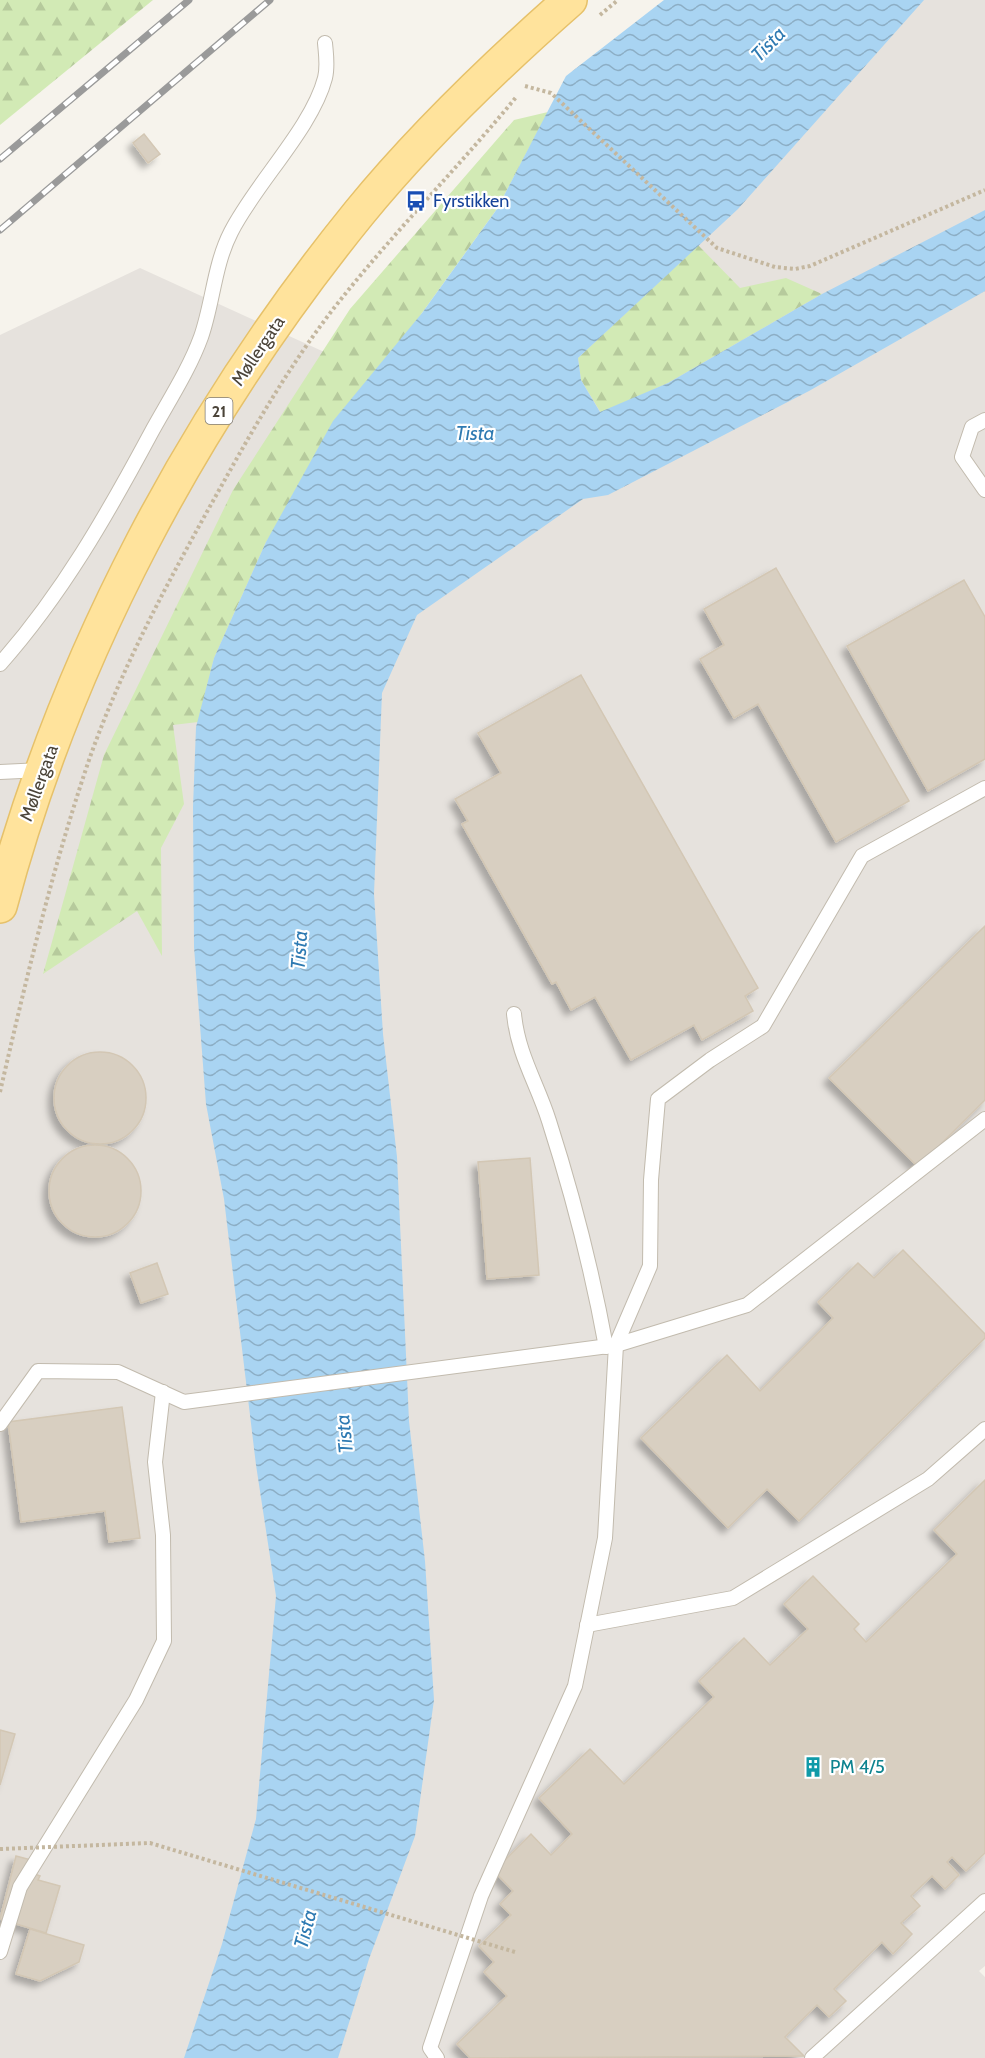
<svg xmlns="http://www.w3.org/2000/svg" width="985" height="2058" font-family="Cabin,sans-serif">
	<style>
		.industrial { fill: #e6e2dd }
		.forest { fill: url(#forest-firs) }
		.water { fill: url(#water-waves) }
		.building { fill: #d8cfc1; stroke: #d3c7b4; stroke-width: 1.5; filter: url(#shadow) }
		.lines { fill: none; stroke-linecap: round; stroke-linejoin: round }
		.service-casing { stroke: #c2bbae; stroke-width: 16 }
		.primary-casing { stroke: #e6c16a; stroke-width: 36 }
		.path { stroke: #c4b79f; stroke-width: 4; stroke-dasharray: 3 3; stroke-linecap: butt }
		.service { stroke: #fff; stroke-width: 14 }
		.primary { stroke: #ffe39c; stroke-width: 33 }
		.rail-casing { stroke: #9a9a9a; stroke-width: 7 }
		.rail { stroke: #fff; stroke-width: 4.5; stroke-dasharray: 14; stroke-linecap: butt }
		.path-bridge { stroke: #c4b79f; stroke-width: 4; stroke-dasharray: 3 3; stroke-linecap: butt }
		.labels { text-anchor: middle; stroke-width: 4.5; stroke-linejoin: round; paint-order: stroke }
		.shield { fill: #fff; stroke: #817c74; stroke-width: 1.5 }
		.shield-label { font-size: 16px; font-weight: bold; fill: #4b4439 }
		.transit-label { font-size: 18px; fill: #164399; stroke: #fff; text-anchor: start }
		.street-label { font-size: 18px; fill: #4b4439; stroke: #fff }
		.culture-label { font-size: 18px; fill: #0d838f; stroke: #fff; text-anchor: start }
		.water-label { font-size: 20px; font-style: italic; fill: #2e7ab2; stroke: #fff }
	</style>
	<defs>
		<pattern id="forest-firs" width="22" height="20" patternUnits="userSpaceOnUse" patternTransform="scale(1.5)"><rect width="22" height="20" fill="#d2eab5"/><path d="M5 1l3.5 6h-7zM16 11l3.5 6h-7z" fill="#b6ca9c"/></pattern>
		<pattern id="water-waves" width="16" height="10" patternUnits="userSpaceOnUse" patternTransform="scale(1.5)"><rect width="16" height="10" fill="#a9d4f2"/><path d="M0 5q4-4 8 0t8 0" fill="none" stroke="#8caec5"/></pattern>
		<filter id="shadow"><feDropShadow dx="-5.5" dy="5.5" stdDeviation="3" flood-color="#0004"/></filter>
	</defs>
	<rect width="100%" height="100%" fill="#f6f3ec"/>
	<path class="industrial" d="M 882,0 L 985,0 L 985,1966 L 979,1971 L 985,1977 L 985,2058 L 0,2058 L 0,335 L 140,268 L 333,356 L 573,335 Z"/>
	<g class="forest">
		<path d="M 0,0 L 153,0 L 0,125 Z"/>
		<path d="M 548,112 L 497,209 L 422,313 L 266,542 L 214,658 L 198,722 L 173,725 L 184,804 L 161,848 L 162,956 L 137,911 L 43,974 L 104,755 L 233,490 L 350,309 L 514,120 Z"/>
		<path d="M 698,245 L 740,288 L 786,278 L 822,294 L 668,383 L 601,413 L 581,380 L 578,358 Z"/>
	</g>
	<path class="water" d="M 664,0 L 924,0 L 738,209 L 578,358 L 581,380 L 600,412 L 668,383 L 822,294 L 985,210 L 985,291 L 809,391 L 608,495 L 583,499 L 417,615 L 382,693 L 374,894 L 383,1034 L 397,1157 L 409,1421 L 425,1561 L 434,1700 L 415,1836 L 369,1959 L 338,2058 L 184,2058 L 222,1944 L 256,1819 L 276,1596 L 256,1465 L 224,1199 L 206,1104 L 194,947 L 193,807 L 196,727 L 214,658 L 266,542 L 333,421 L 422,313 L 497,209 L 566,76 Z"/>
	<g class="building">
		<path d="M 144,134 L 160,154 L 148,163 L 133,143 Z"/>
		<path d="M 776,568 L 909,801 L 836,842 L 758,704 L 734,718 L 700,659 L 724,645 L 704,609 Z"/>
		<path d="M 964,580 L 985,617 L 985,759 L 928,791 L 847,646 Z"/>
		<path d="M 581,675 L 758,988 L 745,996 L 753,1011 L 702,1040 L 694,1025 L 631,1060 L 595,997 L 571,1010 L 556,982 L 552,984 L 462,824 L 468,821 L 455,799 L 501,773 L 478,733 Z"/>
		<path d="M 985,926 L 985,1100 L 918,1167 L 829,1078 Z"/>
		<circle cx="100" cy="1098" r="46"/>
		<circle cx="95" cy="1191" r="46"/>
		<path d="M 530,1158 L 539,1275 L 487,1279 L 478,1162 Z"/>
		<path d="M 903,1250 L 985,1334 L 985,1338 L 799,1521 L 767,1489 L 728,1528 L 641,1438 L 727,1355 L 760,1391 L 833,1318 L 818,1302 L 858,1263 L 874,1278 Z"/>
		<path d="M 157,1263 L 168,1294 L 141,1303 L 130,1273 Z"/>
		<path d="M 122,1407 L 140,1538 L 109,1542 L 105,1511 L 21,1522 L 8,1422 Z"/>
		<path d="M 985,1480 L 985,1853 L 966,1871 L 952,1857 L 947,1862 L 959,1875 L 945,1889 L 932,1876 L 911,1896 L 920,1906 L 901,1923 L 912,1934 L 893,1954 L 882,1942 L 834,1989 L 846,2001 L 829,2017 L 817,2005 L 785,2037 L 804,2056 L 470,2058 L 457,2044 L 507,1996 L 484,1972 L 494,1962 L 479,1946 L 511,1915 L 500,1904 L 513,1891 L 494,1871 L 531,1834 L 551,1855 L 572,1834 L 539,1798 L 590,1749 L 624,1784 L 714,1697 L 699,1681 L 744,1638 L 770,1665 L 808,1629 L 784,1604 L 813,1576 L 859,1624 L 854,1629 L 866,1642 L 957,1554 L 934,1530 Z"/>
		<path d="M 0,1730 L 15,1734 L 0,1785 Z"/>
		<path d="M 16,1856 L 35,1861 L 32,1873 L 40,1876 L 38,1880 L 60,1886 L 46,1933 L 0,1919 Z"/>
		<path d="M 30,1929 L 84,1945 L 79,1962 L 40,1981 L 16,1974 Z"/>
	</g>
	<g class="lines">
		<g class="service-casing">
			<g id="service">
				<path d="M 985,420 L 972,427 L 962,457 L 985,490"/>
				<path d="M 0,664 C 62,594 107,515 151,433 C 168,402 189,370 201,337 C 213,303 214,265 231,232 C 255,184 312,128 325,78 C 328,66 326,55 325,43"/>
				<path d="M 0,772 L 42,770"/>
				<path d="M 514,1014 C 518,1055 537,1083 549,1121 C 573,1196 592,1270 606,1347"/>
				<path d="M 0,1424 L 38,1371 L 118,1372 L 184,1402 L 616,1345 L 747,1305 L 985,1119"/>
				<path d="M 587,1625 L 733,1598 L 928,1479 L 985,1429"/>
				<path d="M 0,1952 L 20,1887 L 136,1700 L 164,1641 L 163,1535 L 155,1462 L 163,1392"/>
				<path d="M 437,2058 L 430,2048 L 481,1896 L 575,1686 L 605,1538 L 616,1345 L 650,1266 L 651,1180 L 658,1099 L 710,1060 L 763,1026 L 862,856 L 985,788"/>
				<path d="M 812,2058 L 985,1901"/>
			</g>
		</g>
		<g class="primary-casing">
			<path id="primary" d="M 0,906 C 67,654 195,415 359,213 C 422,136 495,66 570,0"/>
		</g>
		<g class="path">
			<path d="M 600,15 L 618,0"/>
			<path d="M 525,86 L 551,93 L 717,248 L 775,267 L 795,269 L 810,266 L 985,190"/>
			<path d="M 0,1092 C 26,980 52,869 89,760 C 122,666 170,578 218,492 C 253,429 289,366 334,308 C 392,234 458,168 517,96"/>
		</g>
		<use href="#service" class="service"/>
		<use href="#primary" class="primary"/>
		<g class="rail-casing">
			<g id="rail">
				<path d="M 0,159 L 189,0"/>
				<path d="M 0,230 L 270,0"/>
			</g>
		</g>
		<use href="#rail" class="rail"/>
		<path class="path-bridge" d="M 0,1849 L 150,1843 L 515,1952"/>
	</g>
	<defs>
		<g id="bus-bare" transform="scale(1.62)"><path d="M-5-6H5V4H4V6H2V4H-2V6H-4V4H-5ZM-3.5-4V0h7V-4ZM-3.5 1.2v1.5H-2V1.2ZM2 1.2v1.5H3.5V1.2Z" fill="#1a4fb4" stroke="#fff" stroke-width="2.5" paint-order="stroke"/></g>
		<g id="building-bare" transform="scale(1.62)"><path d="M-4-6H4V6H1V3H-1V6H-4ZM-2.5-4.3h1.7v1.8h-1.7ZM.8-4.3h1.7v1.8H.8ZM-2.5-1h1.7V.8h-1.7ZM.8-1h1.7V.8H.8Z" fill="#0f9aa8" stroke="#fff" stroke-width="2.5" paint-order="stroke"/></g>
	</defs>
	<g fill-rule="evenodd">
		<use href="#bus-bare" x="416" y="201"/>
		<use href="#building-bare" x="813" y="1767"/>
	</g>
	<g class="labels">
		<rect class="shield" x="205.5" y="398" width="27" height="26" rx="4.5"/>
		<g class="shield-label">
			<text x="219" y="417">21</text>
		</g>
		<g class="transit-label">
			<text x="433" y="207">Fyrstikken</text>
		</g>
		<g class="street-label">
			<text transform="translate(258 351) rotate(-56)" y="6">Møllergata</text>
			<text transform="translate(39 783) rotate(-70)" y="6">Møllergata</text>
		</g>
		<g class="culture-label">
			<text x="830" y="1773">PM 4/5</text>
		</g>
		<g class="water-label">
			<text transform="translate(768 44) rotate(-46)" y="7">Tista</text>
			<text x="475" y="440">Tista</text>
			<text transform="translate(299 950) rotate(-86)" y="7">Tista</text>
			<text transform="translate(344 1434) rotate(-96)" y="7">Tista</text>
			<text transform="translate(305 1929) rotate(-76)" y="7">Tista</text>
		</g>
	</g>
</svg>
